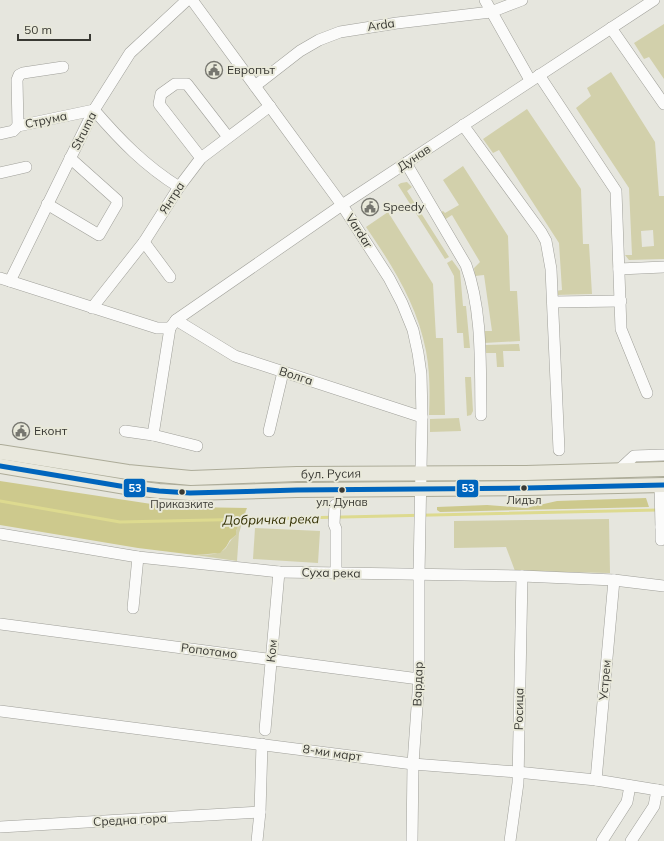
<svg xmlns="http://www.w3.org/2000/svg" width="664" height="841" font-family="Mulish,sans-serif">
	<style>
		.green { fill: #d2d0ab; fill-rule: evenodd }
		.forest { fill: #cdc98d }
		.lines { fill: none; stroke-linecap: round; stroke-linejoin: round }
		.stream { stroke: #ddda8f; stroke-width: 3 }
		.minor-casing { stroke: #9f9f99; stroke-width: 12 }
		.major-casing { stroke: #acab98; stroke-width: 16 }
		.minor { stroke: #fbfbfa; stroke-width: 11 }
		.major { stroke: #e9e8dd; stroke-width: 14 }
		.bus-1-casing { stroke: #e9e9da; stroke-width: 8 }
		.bus-1 { stroke: #0065bd; stroke-width: 5 }
		.bus-dot { fill: #393933; stroke: #e9e9da; stroke-width: 1.5 }
		.labels { text-anchor: middle; stroke-width: 4; stroke-linejoin: round; paint-order: stroke }
		.bus-label { font-size: 11px; fill: #393933; stroke: #e9e9da }
		.street-label { font-size: 12px; fill: #393933; stroke: #e9e9da }
		.poi-label { font-size: 12px; fill: #393933; stroke: #e9e9da; text-anchor: start }
		.water-label { font-size: 13px; font-style: italic; fill: #343104; stroke: #e9e9da }
		.line-badge { stroke: #e9e9da; stroke-width: 1.5 }
		.badge-label { font-size: 11px; text-anchor: middle; font-weight: bold; fill: #fff }
	</style>
	<rect width="100%" height="100%" fill="#e6e6de"/>
	<g class="green">
		<path d="M 664,24 L 664,79 L 649,57 L 644,59 L 634,43 Z"/>
		<path d="M 611,72 L 655,142 L 659,196 L 664,196 L 664,259 L 629,260 L 625,255 L 632,255 L 629,188 L 576,108 L 591,96 L 587,88 ZM 653,230 L 654,246 L 642,247 L 641,231 Z"/>
		<path d="M 527,109 L 581,189 L 583,244 L 589,244 L 592,294 L 556,295 L 555,291 L 562,290 L 559,243 L 499,150 L 493,153 L 483,139 Z"/>
		<path d="M 463,166 L 508,236 L 510,291 L 517,291 L 520,341 L 484,343 L 484,331 L 492,331 L 484,275 L 475,276 L 474,268 L 480,262 L 452,215 L 444,220 L 440,213 L 443,211 L 445,213 L 459,205 L 443,180 Z"/>
		<path d="M 407,182 L 412,187 L 407,191 L 449,257 L 445,259 L 398,185 L 401,183 Z"/>
		<path d="M 388,212 L 433,284 L 436,338 L 443,338 L 445,415 L 429,415 C 430,394 430,372 426,351 C 417,304 392,265 366,227 Z"/>
		<path d="M 452,260 L 460,271 L 463,306 L 466,306 L 470,348 L 464,348 L 463,333 L 457,333 L 454,276 L 447,263 Z"/>
		<path d="M 519,344 L 520,351 L 503,351 L 504,367 L 497,367 L 496,353 L 485,353 L 485,345 Z"/>
		<path d="M 465,377 L 471,377 L 473,411 L 471,415 L 467,416 Z"/>
		<path d="M 459,418 L 461,431 L 430,432 L 430,419 Z"/>
		<path d="M 247,508 L 239,533 L 237,561 L 195,555 C 205,554 219,556 226,548 C 229,543 231,539 236,535 L 236,531 Z"/>
		<path d="M 609,519 L 610,573 L 515,571 L 506,547 L 454,548 L 454,521 Z"/>
		<path d="M 255,528 L 320,531 L 318,563 L 253,559 Z"/>
	</g>
	<g class="forest">
		<path d="M 0,481 L 158,505 L 190,507 L 247,508 L 236,531 L 236,535 L 230,540 L 226,547 L 220,553 L 195,555 L 138,548 L 0,525 Z"/>
		<path d="M 646,498 L 649,507 L 440,512 L 437,510 L 437,507 L 487,505 L 526,508 L 557,501 Z"/>
	</g>
	<g class="lines">
		<path class="stream" d="M 0,501 L 120,522 L 658,510"/>
		<g class="minor-casing">
			<g id="minor">
				<path d="M 192,0 L 342,205 L 389,278 L 402,303 L 413,330 L 418,353 L 421,374 L 422,417 L 419,575 L 419,679 L 413,764 L 412,841"/>
				<path d="M 485,0 L 530,80"/>
				<path d="M 611,28 L 664,104"/>
				<path d="M 539,75 L 616,191 L 621,329 L 647,393"/>
				<path d="M 255,86 L 300,51 L 319,40 L 340,32 L 397,23 L 491,12 L 522,0"/>
				<path d="M 463,125 L 541,232 L 546,241 L 551,269 L 559,450"/>
				<path d="M 18,126 L 17,80 L 19,75 L 23,73 L 63,67"/>
				<path d="M 0,134 L 13,131 L 18,126 L 94,110 C 120,140 145,166 179,187"/>
				<path d="M 201,158 L 159,104 L 161,94 L 175,84 L 187,84 L 228,137"/>
				<path d="M 406,163 L 466,265 C 483,312 480,366 481,415"/>
				<path d="M 0,173 L 26,167"/>
				<path d="M 47,204 L 99,235 L 117,204 L 117,200 L 70,158"/>
				<path d="M 144,242 L 170,277"/>
				<path d="M 619,269 L 664,267"/>
				<path d="M 0,278 L 157,328 L 170,328"/>
				<path d="M 10,281 L 94,110 L 130,53 L 187,0"/>
				<path d="M 553,302 L 621,301"/>
				<path d="M 92,308 L 144,242 L 179,187 L 201,158 L 270,106"/>
				<path d="M 176,320 L 235,356 L 422,417"/>
				<path d="M 125,431 L 153,435 L 197,446"/>
				<path d="M 269,431 L 283,372"/>
				<path d="M 153,435 L 170,328 L 176,320 L 342,205 L 654,0"/>
				<path d="M 619,470 L 634,456 L 664,455"/>
				<path d="M 660,485 L 661,527 L 664,527"/>
				<path d="M 335,505 L 334,524 L 336,529 L 336,573"/>
				<path d="M 0,534 L 138,557 L 279,572 L 522,576 L 614,580 L 664,586"/>
				<path d="M 661,540 L 661,527"/>
				<path d="M 133,608 L 138,557"/>
				<path d="M 0,624 L 419,679"/>
				<path d="M 0,711 L 413,764 L 517,772 L 596,780 L 664,791"/>
				<path d="M 265,730 L 279,572"/>
				<path d="M 596,780 L 614,580"/>
				<path d="M 0,827 L 260,812"/>
				<path d="M 257,841 L 260,812 L 262,744"/>
				<path d="M 510,841 L 518,783 L 522,576"/>
				<path d="M 602,841 L 627,802 L 630,786"/>
				<path d="M 631,841 L 654,806 L 657,790"/>
			</g>
		</g>
		<g class="major-casing">
			<g id="major">
				<path d="M 0,452 L 128,472 L 191,478 L 297,474 L 526,473 L 664,469"/>
				<path d="M 0,466 L 126,487 L 159,491 L 190,493 L 297,490 L 526,488 L 664,485"/>
			</g>
		</g>
		<use href="#minor" class="minor"/>
		<use href="#major" class="major"/>
		<g class="bus-1-casing">
			<path id="bus-1" d="M 0,466 L 126,487 L 159,491 L 190,493 L 297,490 L 526,488 L 664,485"/>
		</g>
		<use href="#bus-1" class="bus-1"/>
	</g>
	<defs>
		<g id="civic-ring" transform="scale(0.9)"><circle r="9.5" fill="#e9e9da" stroke="#76766f" stroke-width="1.5"/><path d="M-.6-6.5H3V-4.5H.6V-3L4-1V1h2V6H-6V1h2V-1L-.6-3ZM-1.2 2.5V6h2.4V2.5Z" fill="#76766f"/></g>
	</defs>
	<g fill-rule="evenodd">
		<use href="#civic-ring" x="214" y="70"/>
		<use href="#civic-ring" x="370" y="207"/>
		<use href="#civic-ring" x="21" y="431"/>
	</g>
	<g class="bus-dot">
		<circle cx="524" cy="488" r="3.5"/>
		<circle cx="342" cy="490" r="3.5"/>
		<circle cx="182" cy="492" r="3.5"/>
	</g>
	<g class="labels">
		<g class="bus-label">
			<text x="524" y="504">Лидъл</text>
			<text x="342" y="506">ул. Дунав</text>
			<text x="182" y="508">Приказките</text>
		</g>
		<g class="street-label">
			<text transform="translate(381 25) rotate(-9)" y="4">Arda</text>
			<text transform="translate(46 120) rotate(-12)" y="4">Струма</text>
			<text transform="translate(84 131) rotate(-63)" y="4">Struma</text>
			<text transform="translate(414 158) rotate(-34)" y="4">Дунав</text>
			<text transform="translate(172 198) rotate(-57)" y="4">Янтра</text>
			<text transform="translate(359 231) rotate(57)" y="4">Vardar</text>
			<text transform="translate(296 376) rotate(18)" y="4">Волга</text>
			<text transform="translate(331 474) rotate(-1)" y="4">бул. Русия</text>
			<text transform="translate(331 573) rotate(1)" y="4">Суха река</text>
			<text transform="translate(209 651) rotate(7)" y="4">Ропотамо</text>
			<text transform="translate(272 651) rotate(-84)" y="4">Ком</text>
			<text transform="translate(605 680) rotate(-85)" y="4">Устрем</text>
			<text transform="translate(418 684) rotate(-88)" y="4">Вардар</text>
			<text transform="translate(519 709) rotate(-89)" y="4">Росица</text>
			<text transform="translate(332 753) rotate(8)" y="4">8-ми март</text>
			<text transform="translate(130 820) rotate(-3)" y="4">Средна гора</text>
		</g>
		<g class="poi-label">
			<text x="227" y="74">Европът</text>
			<text x="383" y="211">Speedy</text>
			<text x="34" y="435">Еконт</text>
		</g>
		<g class="water-label">
			<text transform="translate(271 519) rotate(-1)" y="5">Добричка река</text>
		</g>
	</g>
	<g class="line-badge">
		<rect x="123" y="478" width="23" height="20" rx="4" fill="#0065bd"/>
		<rect x="456" y="479" width="23" height="19" rx="4" fill="#0065bd"/>
	</g>
	<g class="badge-label">
		<text x="135" y="492">53</text>
		<text x="468" y="492">53</text>
	</g>
	<path d="M18 34v6h72v-6" fill="none" stroke="#393933" stroke-width="2"/>
	<text x="24" y="34" font-size="12" fill="#393933" stroke="#e9e9da" stroke-width="3" paint-order="stroke">50 m</text>
</svg>
